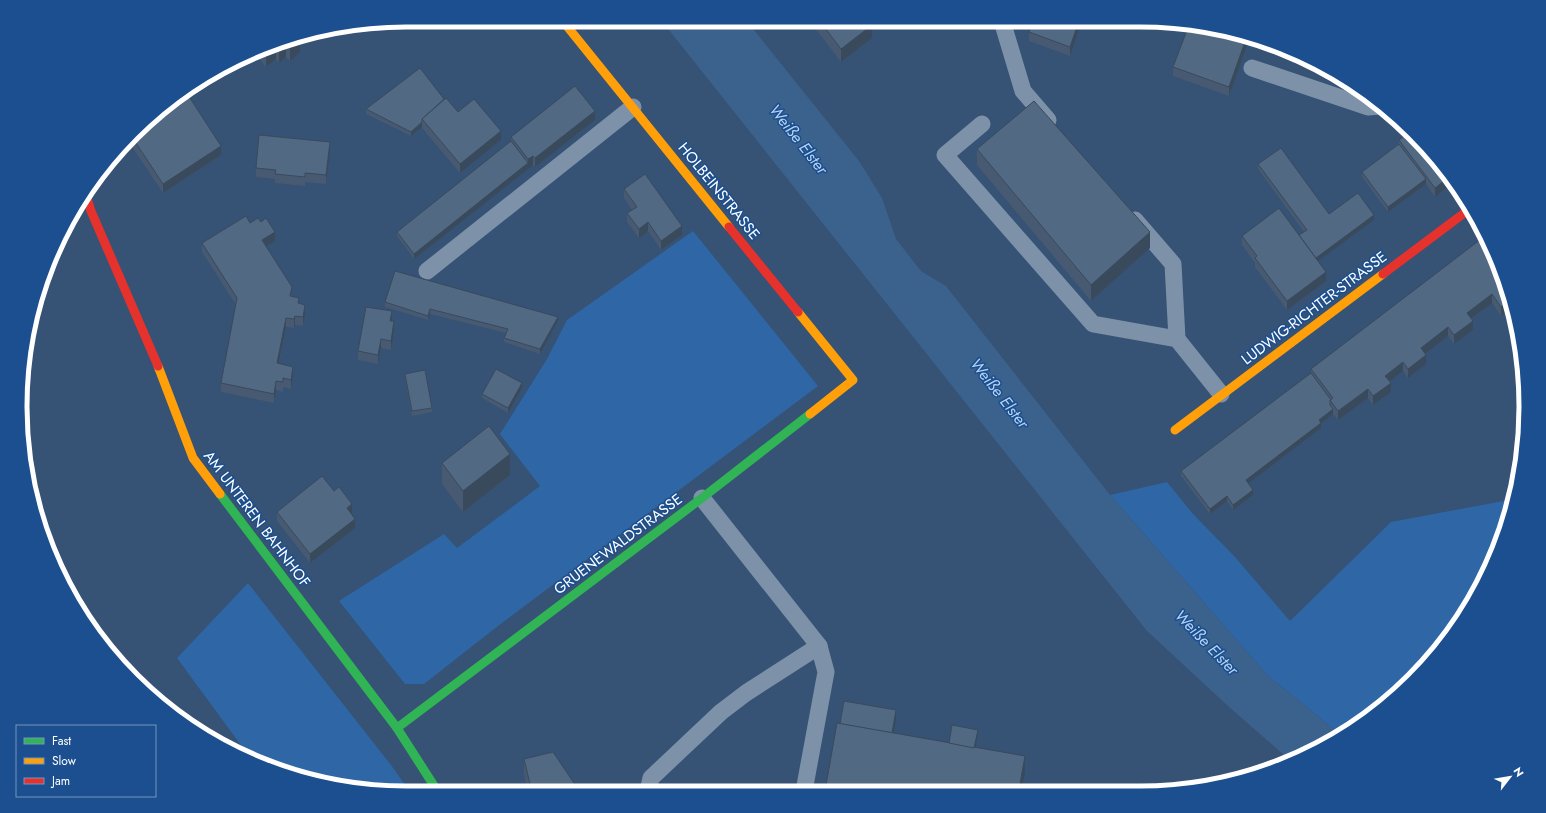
<svg xmlns="http://www.w3.org/2000/svg" width="1546" height="813" font-family="Jost,sans-serif">
	<style>
		.green { fill: #2f66a5 }
		.water { fill: #3b618d }
		.lines { fill: none; stroke-linecap: round; stroke-linejoin: round }
		.lane { stroke: #7d92a8; stroke-width: 17 }
		.fast { stroke: #30b455; stroke-width: 9 }
		.slow { stroke: #ff9f0a; stroke-width: 9 }
		.jam { stroke: #e5322d; stroke-width: 9 }
		.wall { fill: #475a72 }
		.shaded-wall { fill: #394a5c }
		.building { fill: #526984; stroke: #394a5c }
		.labels { text-anchor: middle; stroke-width: 3; stroke-linejoin: round; paint-order: stroke }
		.street-label { font-size: 15px; fill: #fff; stroke: #1b4f8f }
		.water-label { font-size: 16px; font-style: italic; fill: #b5d3f5; stroke: #1b4f8f }
		.rim { fill: none; stroke: #fff; stroke-width: 5 }
	</style>
	<rect width="100%" height="100%" fill="#365274"/>
	<g class="green">
		<path d="M 693,231 L 818,386 L 498,626 L 424,684 L 405,684 L 339,601 L 444,534 L 457,548 L 540,486 L 500,434 L 547,359 L 567,320 Z"/>
		<path d="M 1167,482 L 1193,514 L 1235,557 L 1290,621 L 1391,522 L 1514,499 L 1486,578 L 1430,662 L 1354,728 L 1341,735 L 1268,676 L 1110,495 Z"/>
		<path d="M 248,583 L 391,765 L 410,792 L 381,792 L 307,780 L 251,759 L 177,658 Z"/>
	</g>
	<path class="water" d="M 661,20 L 746,20 L 859,161 L 882,198 L 896,239 L 921,271 L 946,286 L 1110,495 L 1268,676 L 1341,735 L 1291,761 L 1229,707 L 1147,631 Z"/>
	<g class="lines">
		<g class="lane">
			<path d="M 1002,21 L 1023,91 L 1048,120"/>
			<path d="M 1252,68 L 1368,107 L 1381,106"/>
			<path d="M 982,124 L 945,155 L 1093,324 L 1177,339 L 1221,394"/>
			<path d="M 1135,220 L 1173,264 L 1177,339"/>
			<path d="M 427,271 L 633,107"/>
			<path d="M 702,498 L 819,646 L 826,672 L 804,791"/>
			<path d="M 648,791 L 651,778 L 721,712 L 746,693 L 819,646"/>
		</g>
		<g class="fast">
			<path d="M 220,494 L 397,728 L 438,792"/>
			<path d="M 397,728 L 702,498 L 810,414"/>
		</g>
		<g class="slow">
			<path d="M 562,20 L 729,227"/>
			<path d="M 798,312 L 853,380 L 810,414"/>
			<path d="M 158,366 L 193,458 L 220,494"/>
			<path d="M 1175,430 L 1383,274"/>
		</g>
		<g class="jam">
			<path d="M 85,192 L 91,211 L 158,366"/>
			<path d="M 729,227 L 798,312"/>
			<path d="M 1383,274 L 1471,208"/>
		</g>
	</g>
	<g class="wall">
		<path d="M 809,20 L 868,20 L 872,38 L 841,62 Z"/>
		<path d="M 1033,21 L 1082,21 L 1070,56 L 1029,41 L 1029,32 Z"/>
		<path d="M 1159,21 L 1165,21 L 1240,33 L 1250,37 L 1229,96 L 1173,76 L 1173,67 L 1187,31 Z"/>
		<path d="M 304,37 L 300,40 L 300,52 L 290,61 L 286,57 L 279,63 L 276,59 L 266,67 L 256,55 L 282,41 Z"/>
		<path d="M 444,99 L 458,112 L 501,140 L 460,173 L 422,128 L 422,127 L 411,136 L 366,114 L 366,109 Z"/>
		<path d="M 171,100 L 221,155 L 163,193 L 130,144 Z"/>
		<path d="M 595,120 L 535,167 L 533,165 L 528,168 L 414,259 L 397,236 L 397,232 L 511,141 L 511,137 Z"/>
		<path d="M 1399,140 L 1430,152 L 1453,183 L 1435,197 L 1426,184 L 1388,212 L 1362,177 L 1362,172 L 1399,144 Z"/>
		<path d="M 977,149 L 1150,248 L 1091,301 L 977,165 Z"/>
		<path d="M 330,151 L 326,184 L 305,182 L 305,186 L 275,183 L 275,179 L 256,177 L 256,168 Z"/>
		<path d="M 1258,164 L 1329,214 L 1374,220 L 1318,261 L 1326,281 L 1287,310 L 1255,267 L 1255,263 L 1242,245 L 1242,236 L 1299,235 L 1304,232 L 1258,169 Z"/>
		<path d="M 624,189 L 682,235 L 661,250 L 648,231 L 639,238 L 627,222 L 627,213 L 632,210 L 624,198 Z"/>
		<path d="M 261,222 L 275,241 L 266,246 L 292,296 L 299,304 L 305,314 L 303,326 L 295,325 L 294,328 L 286,327 L 279,364 L 293,376 L 291,389 L 283,387 L 283,392 L 276,390 L 274,403 L 221,392 L 221,383 L 236,305 L 202,252 L 202,243 L 250,223 Z"/>
		<path d="M 1485,236 L 1510,301 L 1510,310 L 1501,316 L 1492,303 L 1472,319 L 1473,330 L 1454,344 L 1448,336 L 1425,354 L 1426,364 L 1408,378 L 1403,371 L 1389,381 L 1391,392 L 1373,405 L 1368,398 L 1338,420 L 1333,414 L 1321,423 L 1321,428 L 1248,483 L 1253,495 L 1233,510 L 1227,501 L 1210,514 L 1181,476 L 1181,471 L 1311,373 L 1311,369 Z"/>
		<path d="M 385,302 L 558,321 L 540,354 L 504,342 L 504,338 L 506,333 L 430,314 L 428,320 L 385,307 Z"/>
		<path d="M 392,321 L 394,331 L 391,350 L 381,348 L 378,364 L 358,360 L 358,351 Z"/>
		<path d="M 405,374 L 432,408 L 432,412 L 412,416 L 405,378 Z"/>
		<path d="M 522,388 L 508,413 L 482,398 L 482,394 Z"/>
		<path d="M 442,463 L 510,475 L 463,512 L 442,484 Z"/>
		<path d="M 277,512 L 352,513 L 352,514 L 355,528 L 310,563 L 277,521 Z"/>
		<path d="M 524,759 L 580,792 L 528,792 L 524,775 Z"/>
	</g>
	<g class="shaded-wall">
		<path d="M 1079,21 L 1082,21 L 1070,56 L 1070,47 Z"/>
		<path d="M 872,25 L 872,38 L 841,62 L 841,49 Z"/>
		<path d="M 1247,36 L 1250,37 L 1229,96 L 1229,87 Z"/>
		<path d="M 304,37 L 300,40 L 300,52 L 290,61 L 290,44 L 294,39 Z"/>
		<path d="M 286,41 L 286,57 L 279,63 L 279,47 Z"/>
		<path d="M 276,44 L 276,59 L 266,67 L 266,51 L 273,46 Z"/>
		<path d="M 595,111 L 595,120 L 535,167 L 535,158 Z"/>
		<path d="M 422,122 L 422,127 L 411,136 L 411,132 Z"/>
		<path d="M 501,131 L 501,140 L 460,173 L 460,164 Z"/>
		<path d="M 330,142 L 330,151 L 326,184 L 326,175 Z"/>
		<path d="M 221,146 L 221,155 L 163,193 L 163,184 Z"/>
		<path d="M 533,156 L 533,165 L 414,259 L 414,254 L 528,163 L 528,159 Z"/>
		<path d="M 1449,177 L 1453,183 L 1435,197 L 1435,188 Z"/>
		<path d="M 1426,179 L 1426,184 L 1388,212 L 1388,207 Z"/>
		<path d="M 1374,215 L 1374,220 L 1314,264 L 1314,259 Z"/>
		<path d="M 648,222 L 648,231 L 639,238 L 639,229 Z"/>
		<path d="M 682,226 L 682,235 L 661,250 L 661,241 Z"/>
		<path d="M 275,232 L 275,241 L 262,249 L 262,240 Z"/>
		<path d="M 1150,232 L 1150,248 L 1091,301 L 1091,285 Z"/>
		<path d="M 1326,272 L 1326,281 L 1287,310 L 1287,301 Z"/>
		<path d="M 1508,293 L 1510,301 L 1510,310 L 1501,316 L 1501,307 L 1505,295 Z"/>
		<path d="M 1492,294 L 1492,303 L 1467,322 L 1467,313 Z"/>
		<path d="M 305,305 L 305,314 L 303,326 L 303,317 Z"/>
		<path d="M 430,309 L 430,314 L 428,320 L 428,316 Z"/>
		<path d="M 392,311 L 392,320 L 390,330 L 390,321 Z"/>
		<path d="M 295,316 L 295,325 L 294,328 L 294,319 Z"/>
		<path d="M 558,317 L 558,321 L 540,354 L 540,349 Z"/>
		<path d="M 286,318 L 286,327 L 277,372 L 277,363 Z"/>
		<path d="M 394,321 L 394,331 L 391,350 L 391,341 Z"/>
		<path d="M 1473,321 L 1473,330 L 1454,344 L 1454,335 Z"/>
		<path d="M 1448,327 L 1448,336 L 1421,357 L 1421,348 Z"/>
		<path d="M 381,339 L 381,348 L 378,364 L 378,355 Z"/>
		<path d="M 1426,355 L 1426,364 L 1408,378 L 1408,369 Z"/>
		<path d="M 1403,362 L 1403,371 L 1385,385 L 1385,376 Z"/>
		<path d="M 293,367 L 293,376 L 291,389 L 291,380 Z"/>
		<path d="M 276,381 L 276,390 L 274,403 L 274,394 Z"/>
		<path d="M 522,383 L 522,388 L 508,413 L 508,408 Z"/>
		<path d="M 1391,383 L 1391,392 L 1373,405 L 1373,396 Z"/>
		<path d="M 1368,389 L 1368,398 L 1338,420 L 1338,411 Z"/>
		<path d="M 1333,409 L 1333,414 L 1319,425 L 1319,420 Z"/>
		<path d="M 1321,423 L 1321,428 L 1246,485 L 1246,480 Z"/>
		<path d="M 510,454 L 510,475 L 463,512 L 463,491 Z"/>
		<path d="M 1253,490 L 1253,495 L 1233,510 L 1233,505 Z"/>
		<path d="M 1227,496 L 1227,501 L 1210,514 L 1210,509 Z"/>
		<path d="M 352,504 L 352,513 L 347,517 L 347,508 Z"/>
		<path d="M 355,519 L 355,528 L 310,563 L 310,554 Z"/>
		<path d="M 896,710 L 896,720 L 891,746 L 891,737 Z"/>
		<path d="M 978,730 L 978,734 L 973,760 L 973,756 Z"/>
		<path d="M 1025,756 L 1025,773 L 1021,790 L 1019,790 Z"/>
	</g>
	<g class="building">
		<path d="M 819,20 L 868,20 L 872,25 L 841,49 Z"/>
		<path d="M 1033,21 L 1079,21 L 1070,47 L 1029,32 Z"/>
		<path d="M 1189,25 L 1200,27 L 1226,36 L 1228,31 L 1240,33 L 1247,36 L 1229,87 L 1173,67 Z"/>
		<path d="M 298,38 L 290,44 L 286,41 L 279,47 L 277,43 L 282,41 Z"/>
		<path d="M 273,46 L 266,51 L 265,50 Z"/>
		<path d="M 420,68 L 444,99 L 422,119 L 422,122 L 411,132 L 366,109 Z"/>
		<path d="M 575,86 L 595,111 L 535,158 L 533,156 L 528,159 L 511,137 Z"/>
		<path d="M 186,92 L 221,146 L 163,184 L 134,140 L 171,100 Z"/>
		<path d="M 446,98 L 458,112 L 474,99 L 501,131 L 460,164 L 422,119 Z"/>
		<path d="M 1034,101 L 1150,232 L 1091,285 L 977,149 Z"/>
		<path d="M 1409,132 L 1430,152 L 1449,177 L 1435,188 L 1399,140 Z"/>
		<path d="M 259,135 L 330,142 L 326,175 L 305,173 L 305,177 L 275,174 L 276,170 L 256,168 Z"/>
		<path d="M 511,141 L 528,163 L 414,254 L 397,232 Z"/>
		<path d="M 1399,144 L 1426,179 L 1388,207 L 1362,172 Z"/>
		<path d="M 1281,148 L 1329,214 L 1358,193 L 1374,215 L 1316,258 L 1299,235 L 1307,230 L 1258,164 Z"/>
		<path d="M 645,174 L 682,226 L 661,241 L 648,222 L 639,229 L 627,213 L 637,207 L 624,189 Z"/>
		<path d="M 1279,208 L 1326,272 L 1287,301 L 1255,258 L 1257,256 L 1242,236 Z"/>
		<path d="M 246,216 L 250,223 L 258,218 L 261,222 L 266,218 L 275,232 L 262,240 L 292,287 L 290,296 L 299,298 L 298,303 L 305,305 L 303,317 L 295,316 L 294,319 L 286,318 L 277,363 L 293,367 L 291,380 L 283,378 L 283,382 L 276,381 L 274,394 L 221,383 L 237,298 L 202,243 Z"/>
		<path d="M 1485,236 L 1506,282 L 1505,284 L 1508,293 L 1505,295 L 1510,301 L 1501,307 L 1492,294 L 1467,313 L 1473,321 L 1454,335 L 1448,327 L 1421,348 L 1426,355 L 1408,369 L 1403,362 L 1385,376 L 1391,383 L 1373,396 L 1368,389 L 1338,411 L 1330,400 L 1333,398 L 1311,369 Z"/>
		<path d="M 395,271 L 558,317 L 540,349 L 504,338 L 508,329 L 430,309 L 428,316 L 385,302 Z"/>
		<path d="M 366,307 L 392,311 L 390,321 L 394,321 L 391,341 L 381,339 L 378,355 L 358,351 Z"/>
		<path d="M 496,369 L 522,383 L 508,408 L 482,394 Z"/>
		<path d="M 425,370 L 432,408 L 412,411 L 405,374 Z"/>
		<path d="M 1311,373 L 1331,400 L 1330,400 L 1330,405 L 1333,409 L 1319,420 L 1321,423 L 1246,480 L 1253,490 L 1233,505 L 1227,496 L 1210,509 L 1181,471 Z"/>
		<path d="M 489,426 L 510,454 L 463,491 L 442,463 Z"/>
		<path d="M 322,476 L 334,491 L 339,487 L 352,504 L 347,508 L 355,519 L 310,554 L 277,512 Z"/>
		<path d="M 844,701 L 896,710 L 892,733 L 840,724 Z"/>
		<path d="M 837,723 L 1025,756 L 1019,790 L 825,791 Z"/>
		<path d="M 952,725 L 978,730 L 974,748 L 949,743 Z"/>
		<path d="M 553,752 L 580,792 L 532,792 L 524,759 Z"/>
	</g>
	<g class="labels">
		<g class="street-label">
			<text transform="translate(719 191) rotate(51)" y="5">HOLBEINSTRASSE</text>
			<text transform="translate(1314 308) rotate(-37)" y="5">LUDWIG-RICHTER-STRASSE</text>
			<text transform="translate(257 519) rotate(53)" y="5">AM UNTEREN BAHNHOF</text>
			<text transform="translate(618 544) rotate(-37)" y="5">GRUENEWALDSTRASSE</text>
		</g>
		<g class="water-label">
			<text transform="translate(799 139) rotate(52)" y="6">Weiße Elster</text>
			<text transform="translate(1000 393) rotate(52)" y="6">Weiße Elster</text>
			<text transform="translate(1207 642) rotate(46)" y="6">Weiße Elster</text>
		</g>
	</g>
	<path d="M0 0H1546V813H0ZM406 27H1140A379 379 0 0 1 1519 406V407A379 379 0 0 1 1140 786H406A379 379 0 0 1 27 407V406A379 379 0 0 1 406 27Z" fill="#1b4f8f" fill-rule="evenodd"/>
	<path class="rim" d="M406 27H1140A379 379 0 0 1 1519 406V407A379 379 0 0 1 1140 786H406A379 379 0 0 1 27 407V406A379 379 0 0 1 406 27Z"/>
	<rect x="16" y="725" width="140" height="72" fill="#1b4f8f" stroke="#7695bc"/>
	<rect x="24" y="738" width="20" height="6" fill="#30b455" stroke="#7695bc"/>
	<text x="52" y="745" font-size="12" fill="#ffffff">Fast</text>
	<rect x="24" y="758" width="20" height="6" fill="#ff9f0a" stroke="#7695bc"/>
	<text x="52" y="765" font-size="12" fill="#ffffff">Slow</text>
	<rect x="24" y="778" width="20" height="6" fill="#e5322d" stroke="#7695bc"/>
	<text x="52" y="785" font-size="12" fill="#ffffff">Jam</text>
	<g transform="translate(1510 777) rotate(59)" stroke="#1b4f8f" stroke-width="3" paint-order="stroke">
	<path d="M0-3L7 15L0 10L-7 15Z" fill="#ffffff"/>
	<text y="-6" font-size="11" font-weight="bold" text-anchor="middle" fill="#ffffff">N</text>
	</g>
</svg>
